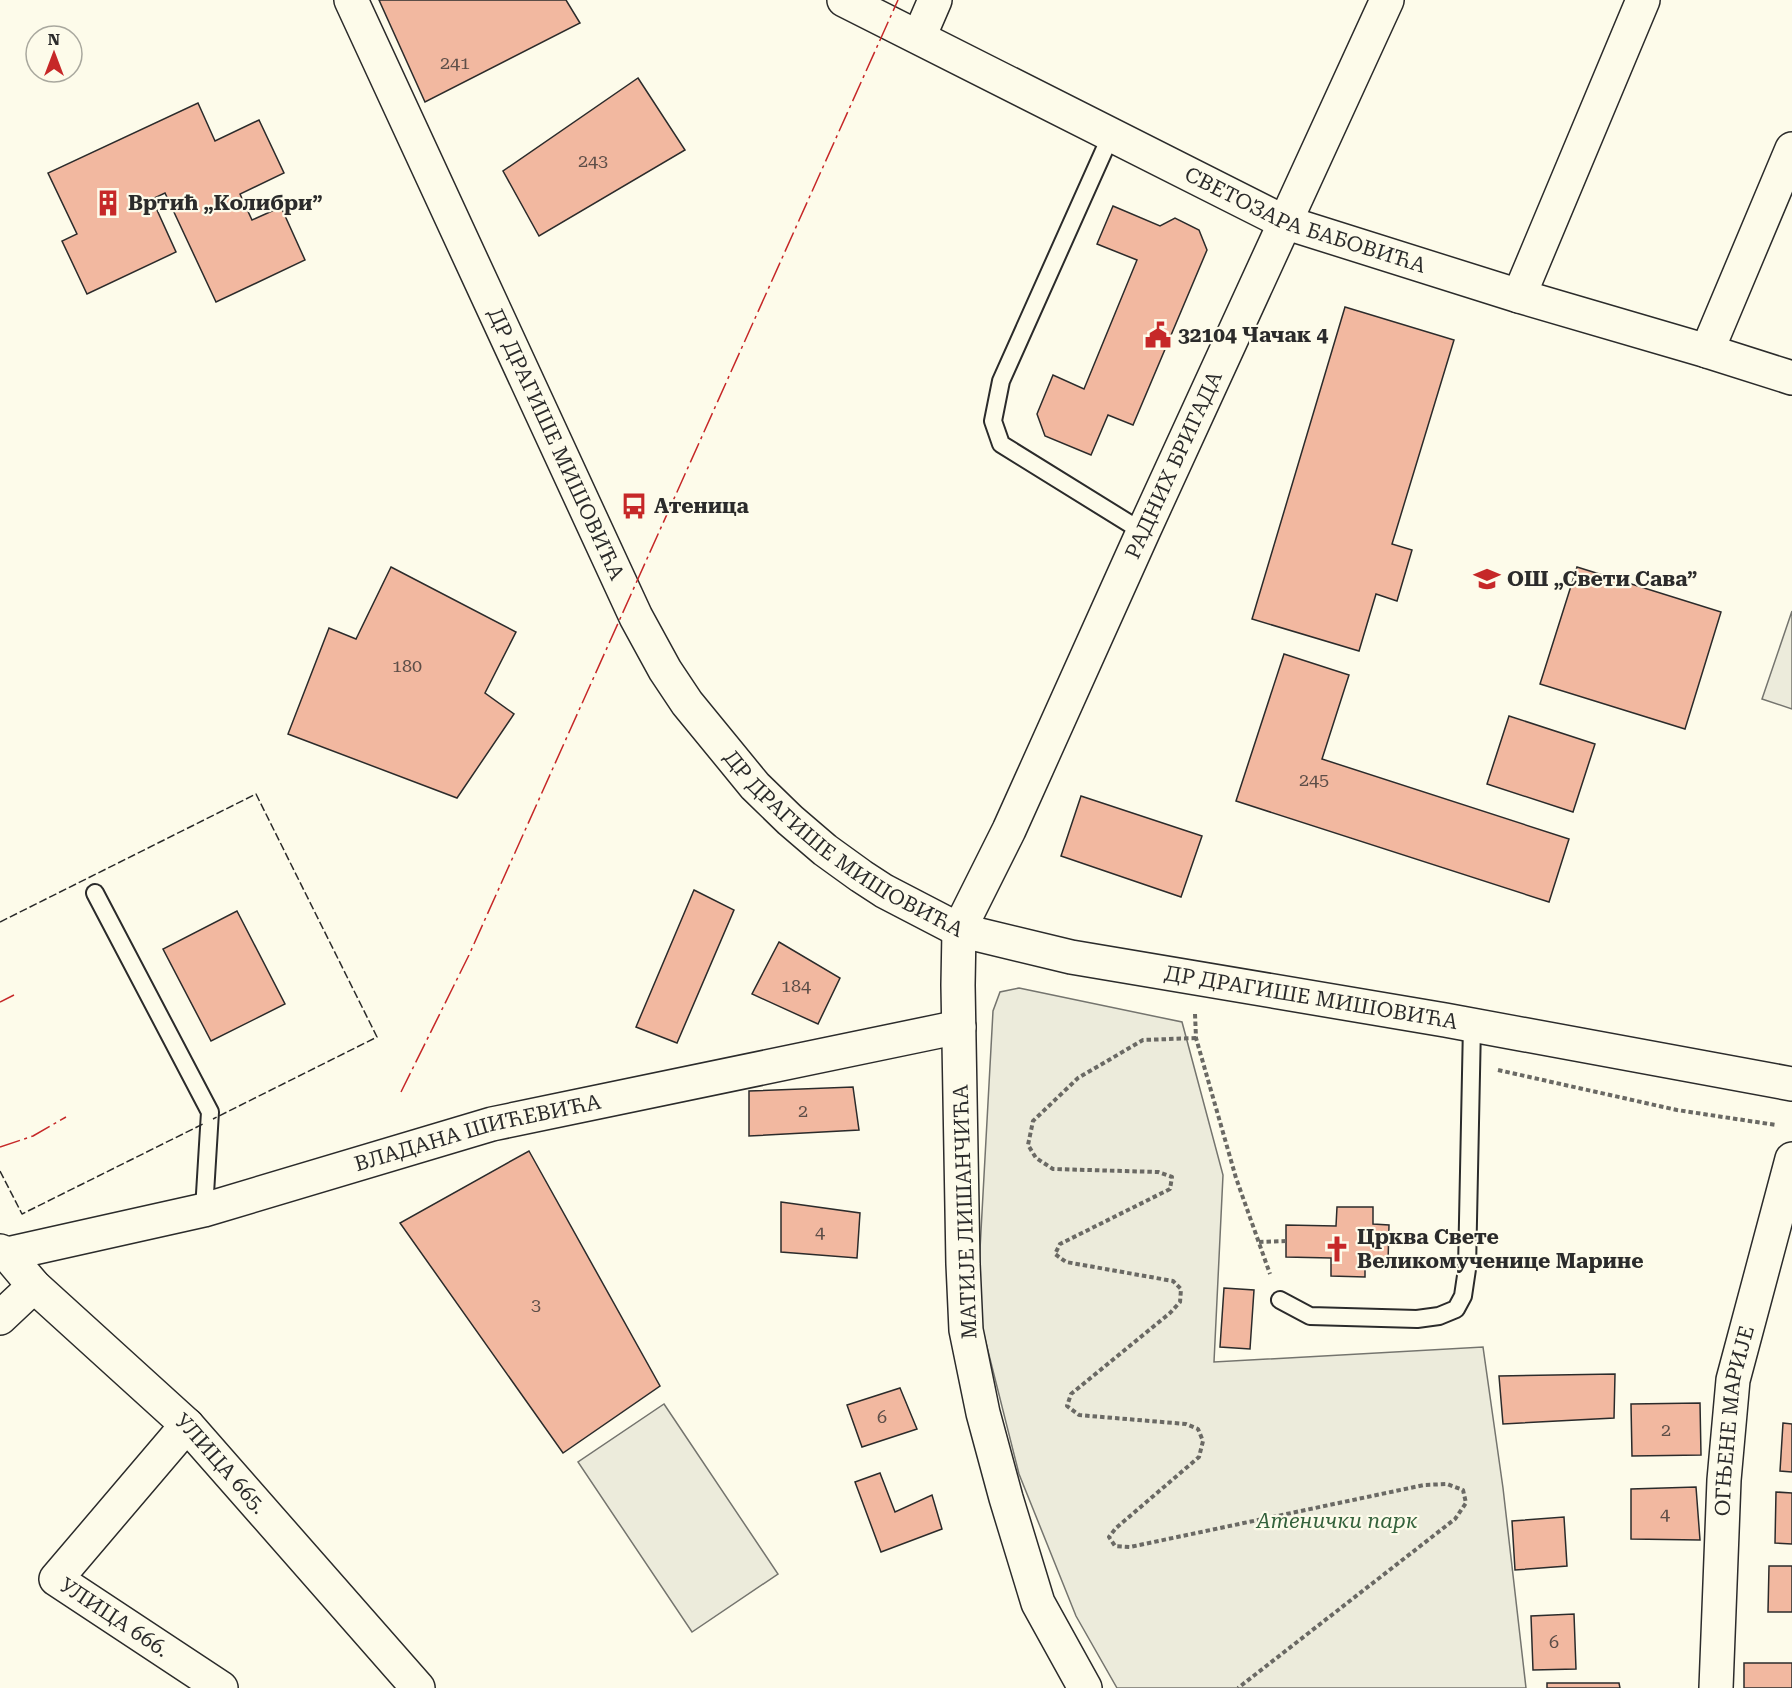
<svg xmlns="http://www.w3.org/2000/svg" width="1792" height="1688" font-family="'Roboto Serif',serif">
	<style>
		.green { fill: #ecebdb; stroke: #74746e; stroke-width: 1.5 }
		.building { fill: #f2b8a0; stroke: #2b2b2b; stroke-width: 1.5 }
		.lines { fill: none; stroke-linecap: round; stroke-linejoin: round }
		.lane-casing { stroke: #2b2b2b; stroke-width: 20 }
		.street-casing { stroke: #2b2b2b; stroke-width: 36 }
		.secondary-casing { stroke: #2b2b2b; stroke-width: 36 }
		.path { stroke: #6a6964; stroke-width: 4; stroke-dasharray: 4.5 3; stroke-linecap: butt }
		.lane { stroke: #fdfbea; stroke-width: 16 }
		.street { stroke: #fdfbea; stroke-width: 33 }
		.secondary { stroke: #fdfbea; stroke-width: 33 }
		.fence { stroke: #2b2b2b; stroke-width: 1.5; stroke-dasharray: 8 3; stroke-linecap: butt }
		.power { stroke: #c62828; stroke-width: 1.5; stroke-dasharray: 21 4.5 3 4.5; stroke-linecap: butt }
		.labels { text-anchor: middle; stroke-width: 4.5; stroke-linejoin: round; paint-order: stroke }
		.number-label { font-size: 18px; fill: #5d4e48 }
		.poi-label { font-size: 21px; font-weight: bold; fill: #2b2b2b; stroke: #fdfbea; text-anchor: start }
		.street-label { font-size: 21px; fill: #2b2b2b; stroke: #fdfbea }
		.park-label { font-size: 21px; font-style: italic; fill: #34623c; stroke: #fdfbea }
	</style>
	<rect width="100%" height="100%" fill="#fdfbea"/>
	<g class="green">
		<path d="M 1792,611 L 1792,709 L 1762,699 Z"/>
		<path d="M 1019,988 L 1182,1022 L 1223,1175 L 1214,1362 L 1483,1347 L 1503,1488 L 1526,1688 L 1117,1688 L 1076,1616 L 1019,1474 L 983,1331 L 978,1286 L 993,1011 L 1000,992 Z"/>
		<path d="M 664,1404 L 778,1574 L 692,1632 L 578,1462 Z"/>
	</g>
	<g class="building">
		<path d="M 379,0 L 566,0 L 580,23 L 425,102 Z"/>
		<path d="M 638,78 L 685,150 L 539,236 L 503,171 Z"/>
		<path d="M 198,103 L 215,141 L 259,120 L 284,173 L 240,194 L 252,220 L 281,207 L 305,260 L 216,302 L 165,193 L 152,199 L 176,252 L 87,294 L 62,241 L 77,234 L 48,173 Z"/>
		<path d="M 1113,206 L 1160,226 L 1175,218 L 1199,230 L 1207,250 L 1133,425 L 1108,415 L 1091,455 L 1045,436 L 1037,414 L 1053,375 L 1084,389 L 1137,260 L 1097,244 Z"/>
		<path d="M 1345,307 L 1454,340 L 1392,544 L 1412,550 L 1397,601 L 1376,594 L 1359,651 L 1252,619 Z"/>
		<path d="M 391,567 L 516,632 L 485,693 L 514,714 L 457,798 L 288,734 L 329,628 L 356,639 Z"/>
		<path d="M 1577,567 L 1721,612 L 1685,729 L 1540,684 Z"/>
		<path d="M 1284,654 L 1349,675 L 1322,759 L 1569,839 L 1549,902 L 1236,801 Z"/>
		<path d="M 1509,716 L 1595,744 L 1573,812 L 1487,784 Z"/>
		<path d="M 1081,796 L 1202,836 L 1181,897 L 1061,856 Z"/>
		<path d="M 694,890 L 734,910 L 677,1043 L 636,1027 Z"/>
		<path d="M 237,911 L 285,1004 L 211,1041 L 163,949 Z"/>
		<path d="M 779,942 L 840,978 L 818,1024 L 752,994 Z"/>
		<path d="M 853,1087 L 859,1130 L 749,1136 L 749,1091 Z"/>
		<path d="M 529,1151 L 660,1386 L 563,1453 L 400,1223 Z"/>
		<path d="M 781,1202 L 860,1213 L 857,1258 L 781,1252 Z"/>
		<path d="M 1337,1207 L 1373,1207 L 1373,1224 L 1389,1225 L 1388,1263 L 1365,1263 L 1365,1277 L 1331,1276 L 1331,1258 L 1286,1257 L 1286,1225 L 1336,1226 Z"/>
		<path d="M 1224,1288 L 1254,1290 L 1250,1349 L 1220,1347 Z"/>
		<path d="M 1615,1374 L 1614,1418 L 1503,1424 L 1499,1376 Z"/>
		<path d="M 900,1388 L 917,1429 L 862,1447 L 847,1405 Z"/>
		<path d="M 1700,1403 L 1701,1455 L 1632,1456 L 1631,1404 Z"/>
		<path d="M 1783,1423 L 1792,1424 L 1792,1472 L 1780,1471 Z"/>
		<path d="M 880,1473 L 895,1512 L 932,1495 L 942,1529 L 881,1552 L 855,1482 Z"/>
		<path d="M 1696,1487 L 1700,1540 L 1631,1539 L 1631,1489 Z"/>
		<path d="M 1776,1492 L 1792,1493 L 1792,1544 L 1775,1543 Z"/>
		<path d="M 1564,1517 L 1567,1566 L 1515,1570 L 1512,1521 Z"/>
		<path d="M 1769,1566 L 1792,1566 L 1792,1612 L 1768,1612 Z"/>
		<path d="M 1574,1614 L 1576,1669 L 1533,1670 L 1531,1616 Z"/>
		<rect x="1744" y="1663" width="48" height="25"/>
		<path d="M 1547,1683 L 1619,1683 L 1620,1688 L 1547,1688 Z"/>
	</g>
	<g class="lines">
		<g class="lane-casing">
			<g id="lane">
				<path d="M 1111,135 L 1001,381 L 993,421 L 1001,444 L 1143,532"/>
				<path d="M 95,893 L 210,1112 L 204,1210"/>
				<path d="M 1280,1300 L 1310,1316 L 1417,1319 L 1439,1316 L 1456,1309 L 1463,1296 L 1467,1269 L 1472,1025"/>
			</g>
		</g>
		<g class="street-casing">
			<g id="street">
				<path id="s1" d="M 844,0 L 1284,222 L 1519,296 L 1707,351 L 1792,378"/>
				<path d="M 919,37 L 935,0"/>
				<path d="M 1519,296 L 1643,0"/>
				<path d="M 1707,351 L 1792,149"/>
				<path id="s2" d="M 0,1251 L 7,1254 L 204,1210 L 492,1124 L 959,1027"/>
				<path id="s3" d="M 7,1254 L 34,1286 L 187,1425 L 418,1688"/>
				<path d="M 0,1318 L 34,1286"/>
				<path id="s4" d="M 187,1425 L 56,1579 L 221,1688"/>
				<path id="s5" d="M 1716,1688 L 1724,1480 L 1733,1380 L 1792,1159"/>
			</g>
		</g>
		<g class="secondary-casing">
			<g id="secondary">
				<path id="s6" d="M 351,0 L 636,617 L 665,670 L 687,703 L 755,786 L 790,820 L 825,850 L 861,876 L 884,891 L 959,930 L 1071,957 L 1445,1020 L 1792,1084"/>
				<path id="s7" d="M 1085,1688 L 1038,1603 L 1006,1498 L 983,1413 L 966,1330 L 963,1264 L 958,985 L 959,930 L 1009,830 L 1143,532 L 1387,0"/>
			</g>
		</g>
		<g class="path">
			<path d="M 1195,1014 L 1196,1038 L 1236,1178 L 1270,1274"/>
			<path d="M 1196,1038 L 1143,1040 L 1078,1078 L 1033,1121 L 1028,1145 L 1036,1158 L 1053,1169 L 1158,1172 L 1172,1177 L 1170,1189 L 1060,1244 L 1055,1254 L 1066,1262 L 1173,1281 L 1181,1289 L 1180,1302 L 1170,1313 L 1071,1394 L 1067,1406 L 1079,1415 L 1186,1424 L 1198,1429 L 1203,1441 L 1199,1457 L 1116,1528 L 1109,1537 L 1115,1546 L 1130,1547 L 1424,1485 L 1447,1484 L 1463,1490 L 1466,1503 L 1455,1519 L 1238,1688"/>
			<path d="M 1498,1070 L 1677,1110 L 1776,1125"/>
			<path d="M 1259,1242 L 1286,1241"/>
		</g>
		<use href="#lane" class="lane"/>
		<use href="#street" class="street"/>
		<use href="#secondary" class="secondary"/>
		<g class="fence">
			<path d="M 0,922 L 256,794 L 377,1037 L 213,1119"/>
			<path d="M 0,1171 L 22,1214 L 205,1123"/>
		</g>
		<g class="power">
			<path d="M 0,1002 L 14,995"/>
			<path d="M 401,1092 L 469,955 L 898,0"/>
			<path d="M 0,1147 L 33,1136 L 66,1117"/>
		</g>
	</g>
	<defs>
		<g id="building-bare" transform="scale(2.07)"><path d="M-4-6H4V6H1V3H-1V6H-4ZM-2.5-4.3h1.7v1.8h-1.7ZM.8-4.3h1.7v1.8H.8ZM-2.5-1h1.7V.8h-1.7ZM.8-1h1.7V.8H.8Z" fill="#c62828" stroke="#fdfbea" stroke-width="2.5" paint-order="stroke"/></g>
		<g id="civic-bare" transform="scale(2.07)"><path d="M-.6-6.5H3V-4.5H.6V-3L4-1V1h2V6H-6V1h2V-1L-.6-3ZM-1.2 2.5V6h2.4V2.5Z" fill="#c62828" stroke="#fdfbea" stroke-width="2.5" paint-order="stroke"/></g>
		<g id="bus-bare" transform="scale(2.07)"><path d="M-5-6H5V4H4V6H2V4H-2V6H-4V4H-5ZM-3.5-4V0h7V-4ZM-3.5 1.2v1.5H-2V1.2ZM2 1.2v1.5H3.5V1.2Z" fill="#c62828" stroke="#fdfbea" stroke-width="2.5" paint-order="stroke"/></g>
		<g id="school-bare" transform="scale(2.07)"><path d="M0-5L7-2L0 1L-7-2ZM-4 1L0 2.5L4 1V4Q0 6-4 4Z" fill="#c62828" stroke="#fdfbea" stroke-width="2.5" paint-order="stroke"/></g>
		<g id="church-bare" transform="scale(2.07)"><path d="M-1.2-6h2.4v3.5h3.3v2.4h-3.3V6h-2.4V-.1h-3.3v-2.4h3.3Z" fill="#c62828" stroke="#fdfbea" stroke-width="2.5" paint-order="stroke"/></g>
	</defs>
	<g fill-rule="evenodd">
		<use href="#building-bare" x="108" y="203"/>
		<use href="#civic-bare" x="1158" y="335"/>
		<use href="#bus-bare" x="634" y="506"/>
		<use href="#school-bare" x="1487" y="579"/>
		<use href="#church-bare" x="1337" y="1249"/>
	</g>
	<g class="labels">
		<g class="number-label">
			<text x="455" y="69">241</text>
			<text x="593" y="167">243</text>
			<text x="407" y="672">180</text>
			<text x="1314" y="786">245</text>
			<text x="796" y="992">184</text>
			<text x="803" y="1117">2</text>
			<text x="820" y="1238">4</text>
			<text x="536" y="1311">3</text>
			<text x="882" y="1423">6</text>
			<text x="1666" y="1436">2</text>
			<text x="1665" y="1520">4</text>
			<text x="1554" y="1648">6</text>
		</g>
		<g class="poi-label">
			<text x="128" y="210">Вртић „Колибри”</text>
			<text x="1178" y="342">32104 Чачак 4</text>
			<text x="654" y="513">Атеница</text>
			<text x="1507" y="586">ОШ „Свети Сава”</text>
			<text x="1357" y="1244">Црква Свете<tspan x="1357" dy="24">Великомученице Марине</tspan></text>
		</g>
		<g class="street-label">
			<text dy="7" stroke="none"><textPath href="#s1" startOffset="512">СВЕТОЗАРА БАБОВИЋА</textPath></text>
			<text dy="7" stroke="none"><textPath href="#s6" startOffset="489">ДР ДРАГИШЕ МИШОВИЋА</textPath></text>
			<text dy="7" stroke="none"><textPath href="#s7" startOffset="1292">РАДНИХ БРИГАДА</textPath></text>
			<text dy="7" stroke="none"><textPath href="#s6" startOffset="993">ДР ДРАГИШЕ МИШОВИЋА</textPath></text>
			<text dy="7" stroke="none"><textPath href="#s6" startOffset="1497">ДР ДРАГИШЕ МИШОВИЋА</textPath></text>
			<text dy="7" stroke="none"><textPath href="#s2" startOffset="494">ВЛАДАНА ШИЋЕВИЋА</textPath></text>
			<text transform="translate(965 1212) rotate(-92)" y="7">МАТИЈЕ ЛИШАНЧИЋА</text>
			<text dy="7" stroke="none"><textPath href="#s5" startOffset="268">ОГЊЕНЕ МАРИЈЕ</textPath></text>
			<text dy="7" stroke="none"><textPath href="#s3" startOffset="300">УЛИЦА 665.</textPath></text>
			<text dy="7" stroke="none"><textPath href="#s4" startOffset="272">УЛИЦА 666.</textPath></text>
		</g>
		<g class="park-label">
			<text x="1337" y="1528">Атенички парк</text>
		</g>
	</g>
	<g transform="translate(54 54)"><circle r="28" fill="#fdfbea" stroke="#a9a89e" stroke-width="1.5"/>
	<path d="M0-4.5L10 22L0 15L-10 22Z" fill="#c62828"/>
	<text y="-9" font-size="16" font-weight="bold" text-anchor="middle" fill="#2b2b2b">N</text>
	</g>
</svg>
